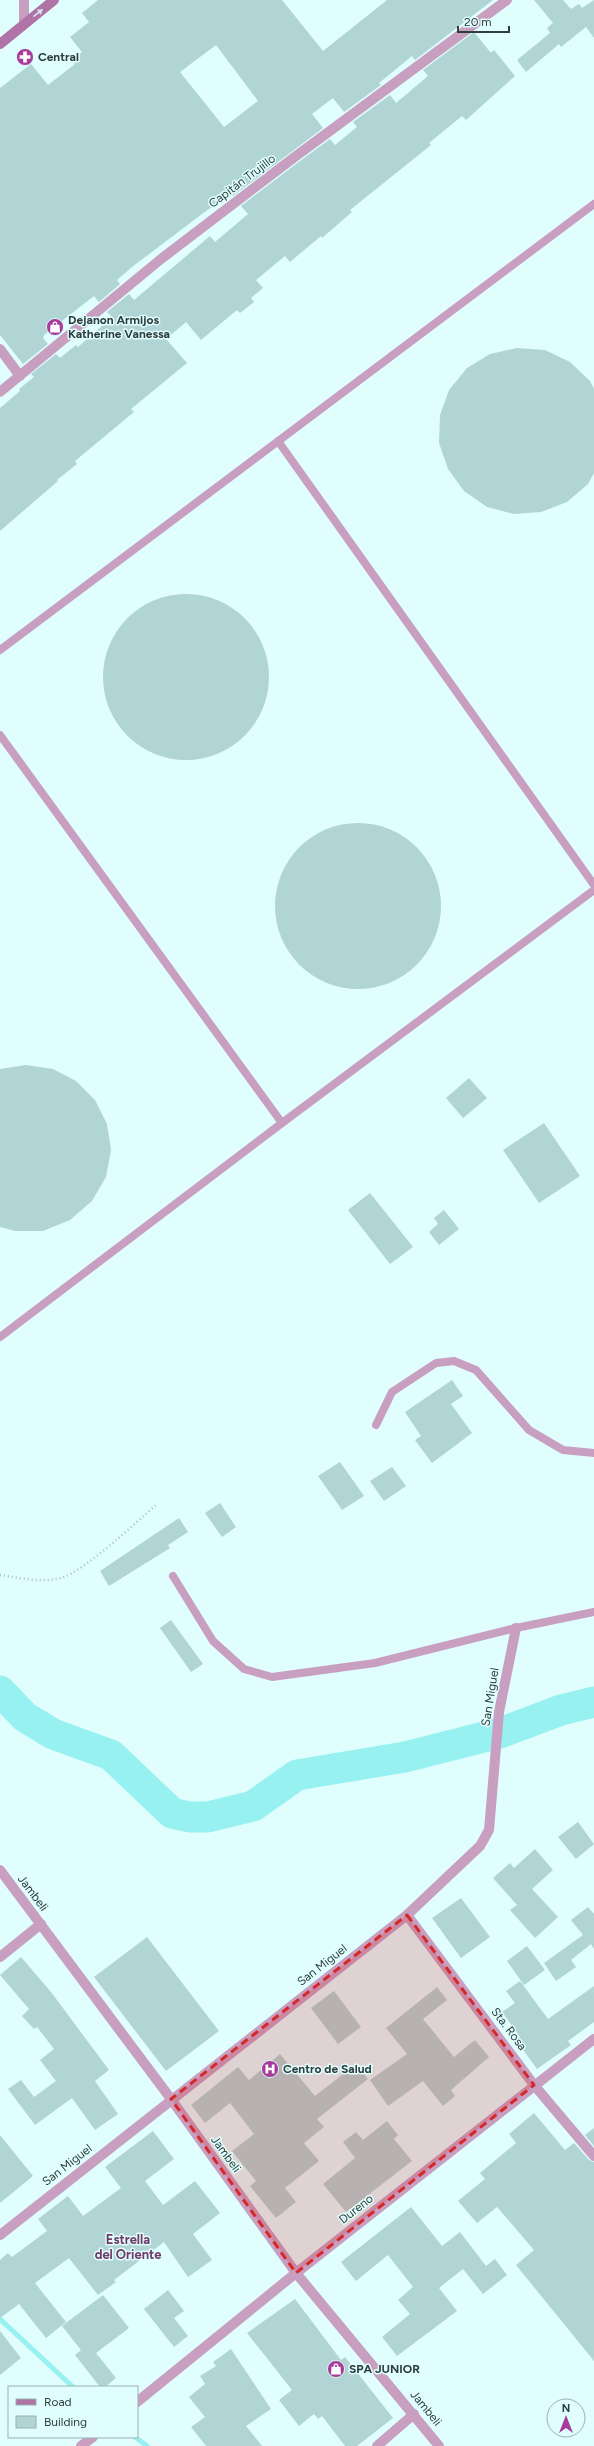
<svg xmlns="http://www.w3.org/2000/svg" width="594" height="2446" font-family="Figtree,sans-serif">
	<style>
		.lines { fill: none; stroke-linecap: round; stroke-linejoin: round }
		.stream { stroke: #97f1f0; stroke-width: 5 }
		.river { stroke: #97f1f0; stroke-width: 31 }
		.building { fill: #b0d5d4; fill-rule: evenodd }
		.path { stroke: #a8c2c1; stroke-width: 2.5; stroke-dasharray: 1 3; stroke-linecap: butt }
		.lane { stroke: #c89fc1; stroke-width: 8 }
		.street { stroke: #c89fc1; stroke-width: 10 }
		.secondary { stroke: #af74a5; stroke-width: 10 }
		.oneway { fill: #d6e2eb }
		.marked { fill: #d62828; fill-opacity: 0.2; stroke: #d62828; stroke-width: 3; stroke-dasharray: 8 5; stroke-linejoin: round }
		.labels { text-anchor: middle; stroke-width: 3; stroke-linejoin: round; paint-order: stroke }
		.poi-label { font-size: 12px; font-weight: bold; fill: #2e3d3d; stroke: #e0fefd; text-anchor: start }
		.street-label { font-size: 12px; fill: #2e3d3d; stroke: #e0fefd }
		.neighbourhood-label { font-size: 13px; font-weight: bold; fill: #713a69; stroke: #e0fefd }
	</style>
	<rect width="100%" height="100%" fill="#e0fefd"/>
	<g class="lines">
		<g class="stream">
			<path d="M 0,2319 L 73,2387"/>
			<path d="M 135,2437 L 147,2446"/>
		</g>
		<path class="river" d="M 0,1691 L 25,1717 L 53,1734 L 111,1755 L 172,1813 L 189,1817 L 208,1817 L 253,1806 L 297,1775 L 405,1757 L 500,1733 L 561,1710 L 594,1702"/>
	</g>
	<g class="building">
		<path d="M 98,0 L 282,0 L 323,51 L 387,0 L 493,0 L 415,60 L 412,56 L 379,83 L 381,85 L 344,112 L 333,98 L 312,114 L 323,128 L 233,196 L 231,194 L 206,211 L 132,267 L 117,280 L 120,284 L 99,302 L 94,296 L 44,335 L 43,338 L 48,344 L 23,364 L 0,335 L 0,88 L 31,64 L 48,85 L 75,64 L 72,60 L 82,52 L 70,37 L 89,22 L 82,13 ZM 216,45 L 258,101 L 224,127 L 180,72 Z"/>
		<path d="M 534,0 L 563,0 L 571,9 L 579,4 L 582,8 L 594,0 L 594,38 L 586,27 L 561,47 L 559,44 L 526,72 L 517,60 L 550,33 L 547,28 L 553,23 Z"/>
		<path d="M 474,32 L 491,53 L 494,50 L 515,76 L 466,120 L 462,116 L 429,143 L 431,145 L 350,210 L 352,212 L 322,238 L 321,236 L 290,262 L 285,256 L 256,280 L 263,288 L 251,298 L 254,302 L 240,313 L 237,310 L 201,340 L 186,322 L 166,339 L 187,363 L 131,409 L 134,412 L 75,461 L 77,464 L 57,480 L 58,481 L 0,531 L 0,408 L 20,391 L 19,389 L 34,377 L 31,374 L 56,354 L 60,358 L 76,345 L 78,347 L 112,317 L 107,312 L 129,294 L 134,300 L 210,236 L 215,242 L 248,214 L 241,206 L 300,161 L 330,139 L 335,145 L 357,127 L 353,122 L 390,95 L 396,103 L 428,76 L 423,70 Z"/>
		<path d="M 517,348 L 545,350 L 570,362 L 590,381 L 594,389 L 594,473 L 588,484 L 567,502 L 541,512 L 514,514 L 487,507 L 464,491 L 448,469 L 439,443 L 440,415 L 449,390 L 467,368 L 490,354 Z"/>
		<circle cx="186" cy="677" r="83"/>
		<circle cx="358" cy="906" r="83"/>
		<path d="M 26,1065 L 53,1069 L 76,1081 L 95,1100 L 107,1124 L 111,1150 L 106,1177 L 92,1201 L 70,1220 L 43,1231 L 15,1231 L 0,1227 L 0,1069 Z"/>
		<path d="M 469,1078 L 487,1098 L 463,1118 L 446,1098 Z"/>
		<path d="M 544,1123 L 580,1176 L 539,1203 L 503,1150 Z"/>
		<path d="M 370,1193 L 413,1247 L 390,1264 L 348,1210 Z"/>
		<path d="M 444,1210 L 459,1229 L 439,1245 L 429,1232 L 438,1224 L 434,1218 Z"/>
		<path d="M 452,1380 L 463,1396 L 451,1404 L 472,1433 L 432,1463 L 415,1440 L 421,1436 L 405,1412 Z"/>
		<path d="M 340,1462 L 364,1496 L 342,1510 L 318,1476 Z"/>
		<path d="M 392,1467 L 406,1486 L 384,1501 L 370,1481 Z"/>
		<path d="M 220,1503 L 236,1527 L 222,1537 L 205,1513 Z"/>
		<path d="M 179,1518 L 188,1532 L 168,1545 L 170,1548 L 109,1586 L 100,1571 Z"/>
		<path d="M 171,1620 L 203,1664 L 191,1672 L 160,1628 Z"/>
		<path d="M 578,1822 L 594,1844 L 576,1859 L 558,1837 Z"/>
		<path d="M 535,1849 L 553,1870 L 532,1889 L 558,1917 L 535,1938 L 510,1910 L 517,1905 L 493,1878 L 510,1863 L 514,1868 Z"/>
		<path d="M 461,1898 L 490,1937 L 461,1958 L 432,1918 Z"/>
		<path d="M 588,1907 L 594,1914 L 594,1949 L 591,1944 L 571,1960 L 576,1967 L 556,1981 L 544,1963 L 583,1935 L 571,1920 Z"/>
		<path d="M 147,1937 L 219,2031 L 166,2071 L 94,1977 Z"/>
		<path d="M 527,1946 L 545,1970 L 524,1985 L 507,1961 Z"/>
		<path d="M 21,1957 L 51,1992 L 109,2070 L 95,2081 L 118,2114 L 95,2130 L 72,2098 L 35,2125 L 8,2089 L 21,2080 L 34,2097 L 56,2081 L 40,2060 L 54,2049 L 37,2027 L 34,2029 L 22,2016 L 29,2009 L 0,1975 Z"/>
		<path d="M 520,1981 L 548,2019 L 594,1986 L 594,2022 L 568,2041 L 571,2045 L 537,2069 L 516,2040 L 520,2037 L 502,2012 L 515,2003 L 506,1991 Z"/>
		<path d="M 437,1987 L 447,2000 L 423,2019 L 454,2057 L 475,2040 L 489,2057 L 451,2090 L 455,2096 L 443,2106 L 423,2081 L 388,2106 L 370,2080 L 407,2054 L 386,2028 Z"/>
		<path d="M 334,1991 L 361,2027 L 338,2044 L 311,2008 Z"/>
		<path d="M 280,2054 L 315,2096 L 356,2064 L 368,2079 L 317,2119 L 324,2127 L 304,2143 L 319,2161 L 285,2188 L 296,2202 L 276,2218 L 250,2186 L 256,2181 L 232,2151 L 254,2134 L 230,2103 L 205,2123 L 191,2105 L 238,2067 L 249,2080 Z"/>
		<path d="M 534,2113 L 565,2150 L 574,2143 L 589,2160 L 594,2162 L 594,2361 L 516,2265 L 534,2250 L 497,2207 L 477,2223 L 458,2201 L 485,2179 L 480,2173 L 516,2143 L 509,2134 Z"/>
		<path d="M 387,2121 L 398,2135 L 394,2139 L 412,2161 L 346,2212 L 323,2184 L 355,2158 L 343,2142 L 356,2132 L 363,2140 Z"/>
		<path d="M 594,2128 L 594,2146 L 585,2135 Z"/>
		<path d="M 153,2131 L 174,2159 L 145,2181 L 163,2205 L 195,2181 L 220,2213 L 193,2234 L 212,2260 L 188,2277 L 164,2242 L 114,2280 L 116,2282 L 98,2295 L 69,2258 L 35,2283 L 66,2322 L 46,2338 L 19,2304 L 0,2318 L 0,2260 L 8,2253 L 12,2257 L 47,2231 L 38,2219 L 68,2196 L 83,2216 L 121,2188 L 105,2167 Z"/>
		<path d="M 0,2135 L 33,2176 L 0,2203 Z"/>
		<path d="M 411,2207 L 442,2246 L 460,2232 L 486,2266 L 495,2259 L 507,2275 L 483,2294 L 463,2269 L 439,2288 L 457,2311 L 397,2356 L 382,2337 L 410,2314 L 398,2300 L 413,2287 L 388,2255 L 356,2281 L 341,2262 Z"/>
		<path d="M 168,2290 L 184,2311 L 174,2318 L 188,2336 L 174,2347 L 144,2309 Z"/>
		<path d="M 103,2295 L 129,2328 L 96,2353 L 116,2378 L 105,2387 L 100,2387 L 75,2355 L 81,2350 L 62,2326 Z"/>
		<path d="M 295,2299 L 341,2360 L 345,2357 L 393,2418 L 357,2446 L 345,2446 L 322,2416 L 318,2419 L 314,2414 L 299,2426 L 279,2400 L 292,2390 L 247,2333 Z"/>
		<path d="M 0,2331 L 21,2358 L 0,2375 Z"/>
		<path d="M 231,2349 L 271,2409 L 246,2426 L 262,2446 L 206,2446 L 191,2427 L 205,2417 L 189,2397 L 205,2384 L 200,2376 L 216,2366 L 213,2362 Z"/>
	</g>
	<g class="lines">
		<path class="path" d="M 0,1575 C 20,1578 41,1583 61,1578 C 85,1571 135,1523 156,1505"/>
		<g class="lane">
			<path d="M 278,441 L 594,885"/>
			<path d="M 0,650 L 594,204"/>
			<path d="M 0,735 L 282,1123"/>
			<path d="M 0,1337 L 282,1123 L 594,890"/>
			<path d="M 376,1425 L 392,1392 L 436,1363 L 454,1361 L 476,1370 L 529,1430 L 563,1450 L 594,1453"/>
			<path d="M 173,1576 L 213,1641 L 244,1669 L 272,1677 L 375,1663 L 516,1628 L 594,1612"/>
		</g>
		<g class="street">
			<path d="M 24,0 L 24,24"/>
			<path d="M 0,349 L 20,376"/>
			<path d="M 0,392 L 161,259 L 296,156 L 507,0"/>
			<path d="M 0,1870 L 171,2099 L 296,2273 L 439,2446"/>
			<path d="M 407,1915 L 534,2085 L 594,2156"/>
			<path d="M 0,1957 L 41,1924"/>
			<path d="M 0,2235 L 407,1915 L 480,1846 L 489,1830 L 499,1712 L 516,1628"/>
			<path d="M 137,2402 L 296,2273 L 594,2039"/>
			<path d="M 81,2446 L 93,2437"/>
			<path d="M 377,2446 L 414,2414"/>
		</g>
		<path class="secondary" d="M 0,44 L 54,0"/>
	</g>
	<defs><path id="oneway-solid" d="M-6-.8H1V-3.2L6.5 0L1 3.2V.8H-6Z"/></defs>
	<use class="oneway" href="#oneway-solid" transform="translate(38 13) rotate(-38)"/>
	<path class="marked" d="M 407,1915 L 534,2085 L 296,2273 L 171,2099 Z"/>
	<defs>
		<g id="pharmacy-disc" transform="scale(0.9)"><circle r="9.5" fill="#a63b9b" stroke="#e0fefd"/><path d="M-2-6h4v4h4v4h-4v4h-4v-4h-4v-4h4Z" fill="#fff"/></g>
		<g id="shop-disc" transform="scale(0.9)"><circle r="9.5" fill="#a63b9b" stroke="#e0fefd"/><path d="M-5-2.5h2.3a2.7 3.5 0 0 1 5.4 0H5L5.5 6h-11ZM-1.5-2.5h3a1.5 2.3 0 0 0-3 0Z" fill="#fff"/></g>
		<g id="hospital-disc" transform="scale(0.9)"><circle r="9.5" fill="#a63b9b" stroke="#e0fefd"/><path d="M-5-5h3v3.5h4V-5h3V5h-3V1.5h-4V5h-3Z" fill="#fff"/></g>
	</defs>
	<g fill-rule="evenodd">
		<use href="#pharmacy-disc" x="25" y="57"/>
		<use href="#shop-disc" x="55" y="327"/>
		<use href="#hospital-disc" x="270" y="2069"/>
		<use href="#shop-disc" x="336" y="2369"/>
	</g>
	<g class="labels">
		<g class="poi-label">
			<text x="38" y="61">Central</text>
			<text x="68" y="324">Dejanon Armijos<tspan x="68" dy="14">Katherine Vanessa</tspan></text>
			<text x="283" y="2073">Centro de Salud</text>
			<text x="349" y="2373">SPA JUNIOR</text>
		</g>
		<g class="street-label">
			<text transform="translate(242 181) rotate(-37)" y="4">Capitán Trujillo</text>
			<text transform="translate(490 1697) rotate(-81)" y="4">San Miguel</text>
			<text transform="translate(33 1893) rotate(53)" y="4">Jambeli</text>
			<text transform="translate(322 1965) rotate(-38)" y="4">San Miguel</text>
			<text transform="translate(509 2029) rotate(53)" y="4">Sta. Rosa</text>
			<text transform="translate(226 2154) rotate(54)" y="4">Jambeli</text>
			<text transform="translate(67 2165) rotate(-38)" y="4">San Miguel</text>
			<text transform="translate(356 2209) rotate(-38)" y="4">Dureno</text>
			<text transform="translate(426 2408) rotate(51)" y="4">Jambeli</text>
		</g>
		<g class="neighbourhood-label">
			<text x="128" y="2244">Estrella<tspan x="128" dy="15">del Oriente</tspan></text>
		</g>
	</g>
	<rect x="8" y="2386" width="130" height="52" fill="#e0fefd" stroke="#99b1b0"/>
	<rect x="16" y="2399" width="20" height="6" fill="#af74a5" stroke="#99b1b0"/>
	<text x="44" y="2406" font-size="12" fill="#2e3d3d">Road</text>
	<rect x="16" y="2416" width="20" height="12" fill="#b0d5d4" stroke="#99b1b0"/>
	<text x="44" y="2426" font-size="12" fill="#2e3d3d">Building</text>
	<g transform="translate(566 2418)"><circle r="19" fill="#e0fefd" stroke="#99b1b0"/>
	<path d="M0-3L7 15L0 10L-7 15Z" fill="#a63b9b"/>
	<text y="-6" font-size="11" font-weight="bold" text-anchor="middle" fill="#2e3d3d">N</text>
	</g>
	<path d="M458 26v6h51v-6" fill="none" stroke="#2e3d3d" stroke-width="2"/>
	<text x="464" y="26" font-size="12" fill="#2e3d3d" stroke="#e0fefd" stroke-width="3" paint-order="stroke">20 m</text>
</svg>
